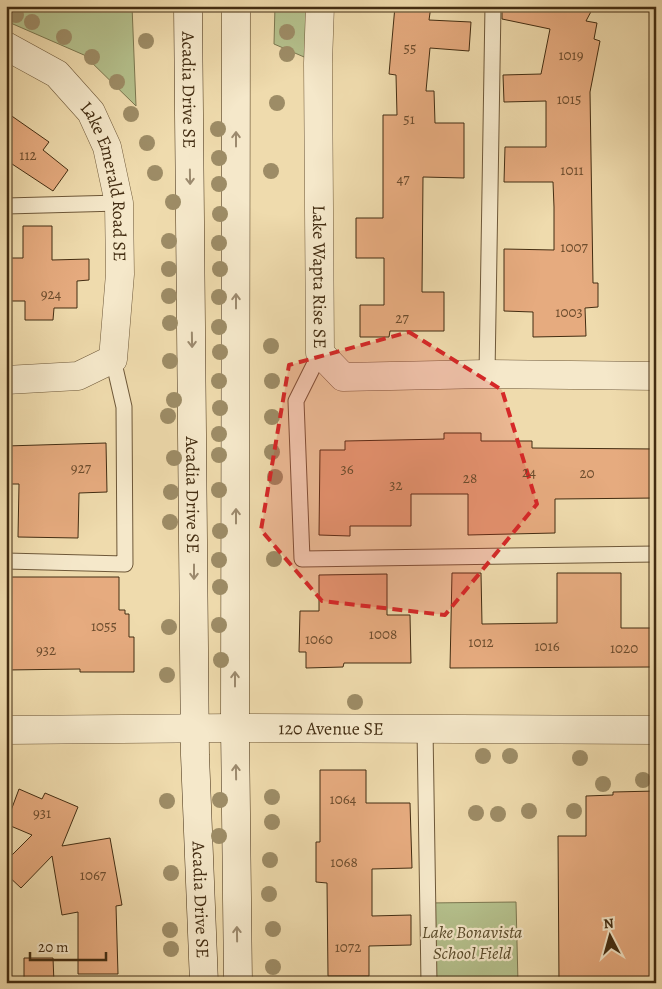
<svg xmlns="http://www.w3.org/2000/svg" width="662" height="989" font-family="Alegreya,serif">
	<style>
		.green { fill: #b5c18d; stroke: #7c7750 }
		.building { fill: #e6ab7f; stroke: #432d12 }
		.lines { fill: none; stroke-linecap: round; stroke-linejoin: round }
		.lane-casing { stroke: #6e5839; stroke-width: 17 }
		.street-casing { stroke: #6e5839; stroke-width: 29 }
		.secondary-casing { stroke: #432d12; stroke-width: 29 }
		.lane { stroke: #f5e8ca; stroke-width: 15 }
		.street { stroke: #f5e8ca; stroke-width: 28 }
		.secondary { stroke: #f5e8ca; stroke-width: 28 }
		.tree { fill: #9d8c66 }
		.oneway { stroke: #9c8a6e }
		.marked { fill: #d62828; fill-opacity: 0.2; stroke: #d62828; stroke-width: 4; stroke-dasharray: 10 6; stroke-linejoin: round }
		.labels { text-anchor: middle; stroke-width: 4.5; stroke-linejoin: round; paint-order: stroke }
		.number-label { font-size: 15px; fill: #6c4c2d }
		.street-label { font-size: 18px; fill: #432d12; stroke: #f5e8ca }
		.park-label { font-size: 18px; font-style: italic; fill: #5a4b2b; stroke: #f5e8ca }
	</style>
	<rect width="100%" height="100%" fill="#efdbad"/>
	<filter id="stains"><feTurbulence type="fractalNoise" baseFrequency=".004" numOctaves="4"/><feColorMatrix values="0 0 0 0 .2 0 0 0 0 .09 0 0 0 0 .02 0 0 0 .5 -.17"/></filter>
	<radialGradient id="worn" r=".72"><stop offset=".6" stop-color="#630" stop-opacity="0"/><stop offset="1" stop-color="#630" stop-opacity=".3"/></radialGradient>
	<g class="green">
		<path d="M 6,6 L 132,6 L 136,106 L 84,55 L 6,21 Z"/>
		<path d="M 275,6 L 320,6 L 318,63 L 274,44 Z"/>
		<path d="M 516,902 L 518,983 L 429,983 L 427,903 Z"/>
	</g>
	<g class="building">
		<path d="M 395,6 L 431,6 L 429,20 L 471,22 L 469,51 L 430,48 L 426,91 L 434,91 L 435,123 L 464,123 L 464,178 L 423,177 L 422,292 L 444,292 L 444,331 L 390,331 L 389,337 L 360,337 L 360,305 L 384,305 L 384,258 L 356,258 L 356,218 L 383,218 L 383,115 L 397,115 L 396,75 L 389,74 Z"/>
		<path d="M 502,6 L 594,6 L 586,21 L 597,23 L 594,39 L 600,41 L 590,92 L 593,283 L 598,283 L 598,307 L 585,308 L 586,336 L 533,337 L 533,312 L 504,311 L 504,249 L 554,250 L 554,207 L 553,182 L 504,182 L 505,147 L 546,147 L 546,101 L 504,102 L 503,75 L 541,74 L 550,29 L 502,19 Z"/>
		<path d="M 6,112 L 49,142 L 43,150 L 68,170 L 53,191 L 6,160 Z"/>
		<path d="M 23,226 L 52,226 L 52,260 L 89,259 L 89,280 L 77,281 L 77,308 L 54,308 L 53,320 L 25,320 L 25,301 L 6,301 L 6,258 L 23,258 Z"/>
		<path d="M 444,433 L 481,433 L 481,441 L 532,441 L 532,448 L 656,449 L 656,498 L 555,499 L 555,533 L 468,535 L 468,494 L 411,494 L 411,526 L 350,526 L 350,536 L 319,535 L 320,450 L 345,450 L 345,441 L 444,439 Z"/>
		<path d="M 106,443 L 107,492 L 79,493 L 78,538 L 18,537 L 19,484 L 6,484 L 6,446 Z"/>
		<path d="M 452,573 L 481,573 L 482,624 L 557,623 L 557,573 L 621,573 L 621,628 L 651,628 L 651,667 L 450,668 Z"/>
		<path d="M 387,574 L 387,615 L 410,615 L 411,663 L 344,663 L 343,667 L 306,668 L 306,652 L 299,652 L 300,611 L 319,611 L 319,575 Z"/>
		<path d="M 6,577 L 119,577 L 119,610 L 125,610 L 125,614 L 129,614 L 129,637 L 134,637 L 134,672 L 80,672 L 80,669 L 6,670 Z"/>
		<path d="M 320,770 L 366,770 L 366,803 L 410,803 L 412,868 L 372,869 L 372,916 L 411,915 L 411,945 L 369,946 L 369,976 L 328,976 L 327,883 L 316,882 L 316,842 L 320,842 Z"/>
		<path d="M 19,789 L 42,799 L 45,793 L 78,807 L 62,846 L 110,838 L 122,905 L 116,906 L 118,974 L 78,974 L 78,912 L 62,915 L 52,856 L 21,888 L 6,874 L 6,861 L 32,835 L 6,824 Z"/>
		<path d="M 656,791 L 656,983 L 559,983 L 558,836 L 586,836 L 586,796 L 613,795 L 613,792 Z"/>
		<path d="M 24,958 L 53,958 L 54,983 L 24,983 Z"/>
	</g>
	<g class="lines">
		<g class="lane-casing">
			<g id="lane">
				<path d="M 6,206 L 119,203"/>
				<path d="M 320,353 L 296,401 L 302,559 L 656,554"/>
				<path d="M 487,374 L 493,6"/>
				<path d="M 6,561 L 125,564 L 124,407 L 113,359"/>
				<path d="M 425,729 L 429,983"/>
			</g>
		</g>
		<g class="street-casing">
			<g id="street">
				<path id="s1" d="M 320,6 L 318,63 L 320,353 L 343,377 L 487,374 L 656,376"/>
				<path id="s2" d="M 6,46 L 57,74 L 91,112 L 107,147 L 119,203 L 120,274 L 113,359 L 78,376 L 6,380"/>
				<path id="s3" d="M 6,730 L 235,728 L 656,730"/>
			</g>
		</g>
		<g class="secondary-casing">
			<g id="secondary">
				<path id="s4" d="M 188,6 L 195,755 L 204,983"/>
				<path d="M 236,6 L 235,728 L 238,983"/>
			</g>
		</g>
		<use href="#lane" class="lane"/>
		<use href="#street" class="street"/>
		<use href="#secondary" class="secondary"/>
	</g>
	<g class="tree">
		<circle cx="16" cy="15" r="8"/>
		<circle cx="32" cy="22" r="8"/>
		<circle cx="287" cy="32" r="8"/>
		<circle cx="64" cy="37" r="8"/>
		<circle cx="146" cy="41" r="8"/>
		<circle cx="287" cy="54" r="8"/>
		<circle cx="92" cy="57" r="8"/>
		<circle cx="117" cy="82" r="8"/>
		<circle cx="277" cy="103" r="8"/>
		<circle cx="131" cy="114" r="8"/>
		<circle cx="218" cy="129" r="8"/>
		<circle cx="147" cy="143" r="8"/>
		<circle cx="219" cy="158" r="8"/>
		<circle cx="271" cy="171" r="8"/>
		<circle cx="155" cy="173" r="8"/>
		<circle cx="219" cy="184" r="8"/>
		<circle cx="173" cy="202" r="8"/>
		<circle cx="220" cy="214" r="8"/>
		<circle cx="169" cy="241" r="8"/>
		<circle cx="219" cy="243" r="8"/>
		<circle cx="169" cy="269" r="8"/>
		<circle cx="220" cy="269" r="8"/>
		<circle cx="169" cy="296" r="8"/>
		<circle cx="219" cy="297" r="8"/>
		<circle cx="170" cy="323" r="8"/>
		<circle cx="219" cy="327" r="8"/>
		<circle cx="271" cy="346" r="8"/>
		<circle cx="220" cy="352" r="8"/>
		<circle cx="170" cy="361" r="8"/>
		<circle cx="219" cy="381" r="8"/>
		<circle cx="272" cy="381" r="8"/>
		<circle cx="174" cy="400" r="8"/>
		<circle cx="220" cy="408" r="8"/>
		<circle cx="168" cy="416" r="8"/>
		<circle cx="272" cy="417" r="8"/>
		<circle cx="219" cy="434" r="8"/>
		<circle cx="272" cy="452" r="8"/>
		<circle cx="219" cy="455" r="8"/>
		<circle cx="174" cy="458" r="8"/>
		<circle cx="275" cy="477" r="8"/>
		<circle cx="219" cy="490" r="8"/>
		<circle cx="171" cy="492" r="8"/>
		<circle cx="170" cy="522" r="8"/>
		<circle cx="220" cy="531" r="8"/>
		<circle cx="274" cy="559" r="8"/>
		<circle cx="219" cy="560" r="8"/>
		<circle cx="220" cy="587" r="8"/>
		<circle cx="219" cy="625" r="8"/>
		<circle cx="169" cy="627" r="8"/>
		<circle cx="221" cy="660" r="8"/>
		<circle cx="167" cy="675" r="8"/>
		<circle cx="355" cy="702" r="8"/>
		<circle cx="483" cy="756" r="8"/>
		<circle cx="510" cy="756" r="8"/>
		<circle cx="580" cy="758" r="8"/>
		<circle cx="643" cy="780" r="8"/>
		<circle cx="603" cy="784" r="8"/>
		<circle cx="272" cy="797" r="8"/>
		<circle cx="220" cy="800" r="8"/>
		<circle cx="167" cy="801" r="8"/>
		<circle cx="529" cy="811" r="8"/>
		<circle cx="574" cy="811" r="8"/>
		<circle cx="476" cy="813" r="8"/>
		<circle cx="498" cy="814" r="8"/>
		<circle cx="272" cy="822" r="8"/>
		<circle cx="219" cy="836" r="8"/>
		<circle cx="270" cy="860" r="8"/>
		<circle cx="171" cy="873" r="8"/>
		<circle cx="269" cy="894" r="8"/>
		<circle cx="273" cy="929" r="8"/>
		<circle cx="170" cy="930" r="8"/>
		<circle cx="171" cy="949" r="8"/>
		<circle cx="273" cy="967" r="8"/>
	</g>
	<defs><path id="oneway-shaft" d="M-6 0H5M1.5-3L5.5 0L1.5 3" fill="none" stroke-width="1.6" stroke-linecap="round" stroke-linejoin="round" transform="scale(1.25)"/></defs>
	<g class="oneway">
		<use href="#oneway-shaft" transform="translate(236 139) rotate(-90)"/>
		<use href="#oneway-shaft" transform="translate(190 177) rotate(89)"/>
		<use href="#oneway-shaft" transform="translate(236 301) rotate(-90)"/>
		<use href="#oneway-shaft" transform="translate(192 340) rotate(89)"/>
		<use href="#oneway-shaft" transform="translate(236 516) rotate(-90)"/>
		<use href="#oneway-shaft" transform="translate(194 572) rotate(90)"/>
		<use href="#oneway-shaft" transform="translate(235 679) rotate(-90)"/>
		<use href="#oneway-shaft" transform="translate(236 772) rotate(-91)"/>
		<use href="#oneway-shaft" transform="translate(237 934) rotate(-91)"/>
	</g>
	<path class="marked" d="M 409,332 L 502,390 L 537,504 L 445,615 L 322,601 L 261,530 L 289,365 Z"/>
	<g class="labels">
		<g class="number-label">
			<text x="410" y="53">55</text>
			<text x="571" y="60">1019</text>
			<text x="569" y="104">1015</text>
			<text x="409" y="124">51</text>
			<text x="28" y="160">112</text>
			<text x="572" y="175">1011</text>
			<text x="403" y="184">47</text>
			<text x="574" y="252">1007</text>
			<text x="51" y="299">924</text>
			<text x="569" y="317">1003</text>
			<text x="402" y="323">27</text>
			<text x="81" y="473">927</text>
			<text x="347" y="474">36</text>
			<text x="529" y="477">24</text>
			<text x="587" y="478">20</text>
			<text x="470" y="483">28</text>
			<text x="396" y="490">32</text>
			<text x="104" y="631">1055</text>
			<text x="383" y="639">1008</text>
			<text x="319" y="644">1060</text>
			<text x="481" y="647">1012</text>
			<text x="547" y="651">1016</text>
			<text x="624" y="653">1020</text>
			<text x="46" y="655">932</text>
			<text x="343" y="804">1064</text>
			<text x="42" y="818">931</text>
			<text x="344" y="867">1068</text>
			<text x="93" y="880">1067</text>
			<text x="348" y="952">1072</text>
		</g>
		<g class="street-label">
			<text dy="6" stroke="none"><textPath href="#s4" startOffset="84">Acadia Drive SE</textPath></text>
			<text dy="6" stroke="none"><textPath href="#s2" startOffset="181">Lake Emerald Road SE</textPath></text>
			<text dy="6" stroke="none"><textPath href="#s1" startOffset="271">Lake Wapta Rise SE</textPath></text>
			<text dy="6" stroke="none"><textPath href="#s4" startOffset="489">Acadia Drive SE</textPath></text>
			<text dy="6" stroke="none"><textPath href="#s3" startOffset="325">120 Avenue SE</textPath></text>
			<text dy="6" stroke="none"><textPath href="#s4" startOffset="894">Acadia Drive SE</textPath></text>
		</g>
		<g class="park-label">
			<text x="472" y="938">Lake Bonavista<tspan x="472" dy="21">School Field</tspan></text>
		</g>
	</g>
	<rect width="662" height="989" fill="none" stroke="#efdbad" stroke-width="25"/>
	<rect x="8" y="8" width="647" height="974" fill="none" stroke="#432d12" stroke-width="2.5"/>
	<rect x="12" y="12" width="637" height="964" fill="none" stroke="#432d12"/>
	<g transform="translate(610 936) rotate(354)" stroke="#f5e8ca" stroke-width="4" paint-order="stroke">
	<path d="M0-4L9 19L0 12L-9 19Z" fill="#432d12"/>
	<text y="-8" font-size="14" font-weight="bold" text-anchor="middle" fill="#432d12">N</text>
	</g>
	<path d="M30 952v8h76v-8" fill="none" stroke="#432d12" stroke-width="2.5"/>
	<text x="38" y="952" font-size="15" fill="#432d12" stroke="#f5e8ca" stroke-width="4" paint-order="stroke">20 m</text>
	<rect width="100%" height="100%" filter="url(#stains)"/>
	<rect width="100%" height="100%" fill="url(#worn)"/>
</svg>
